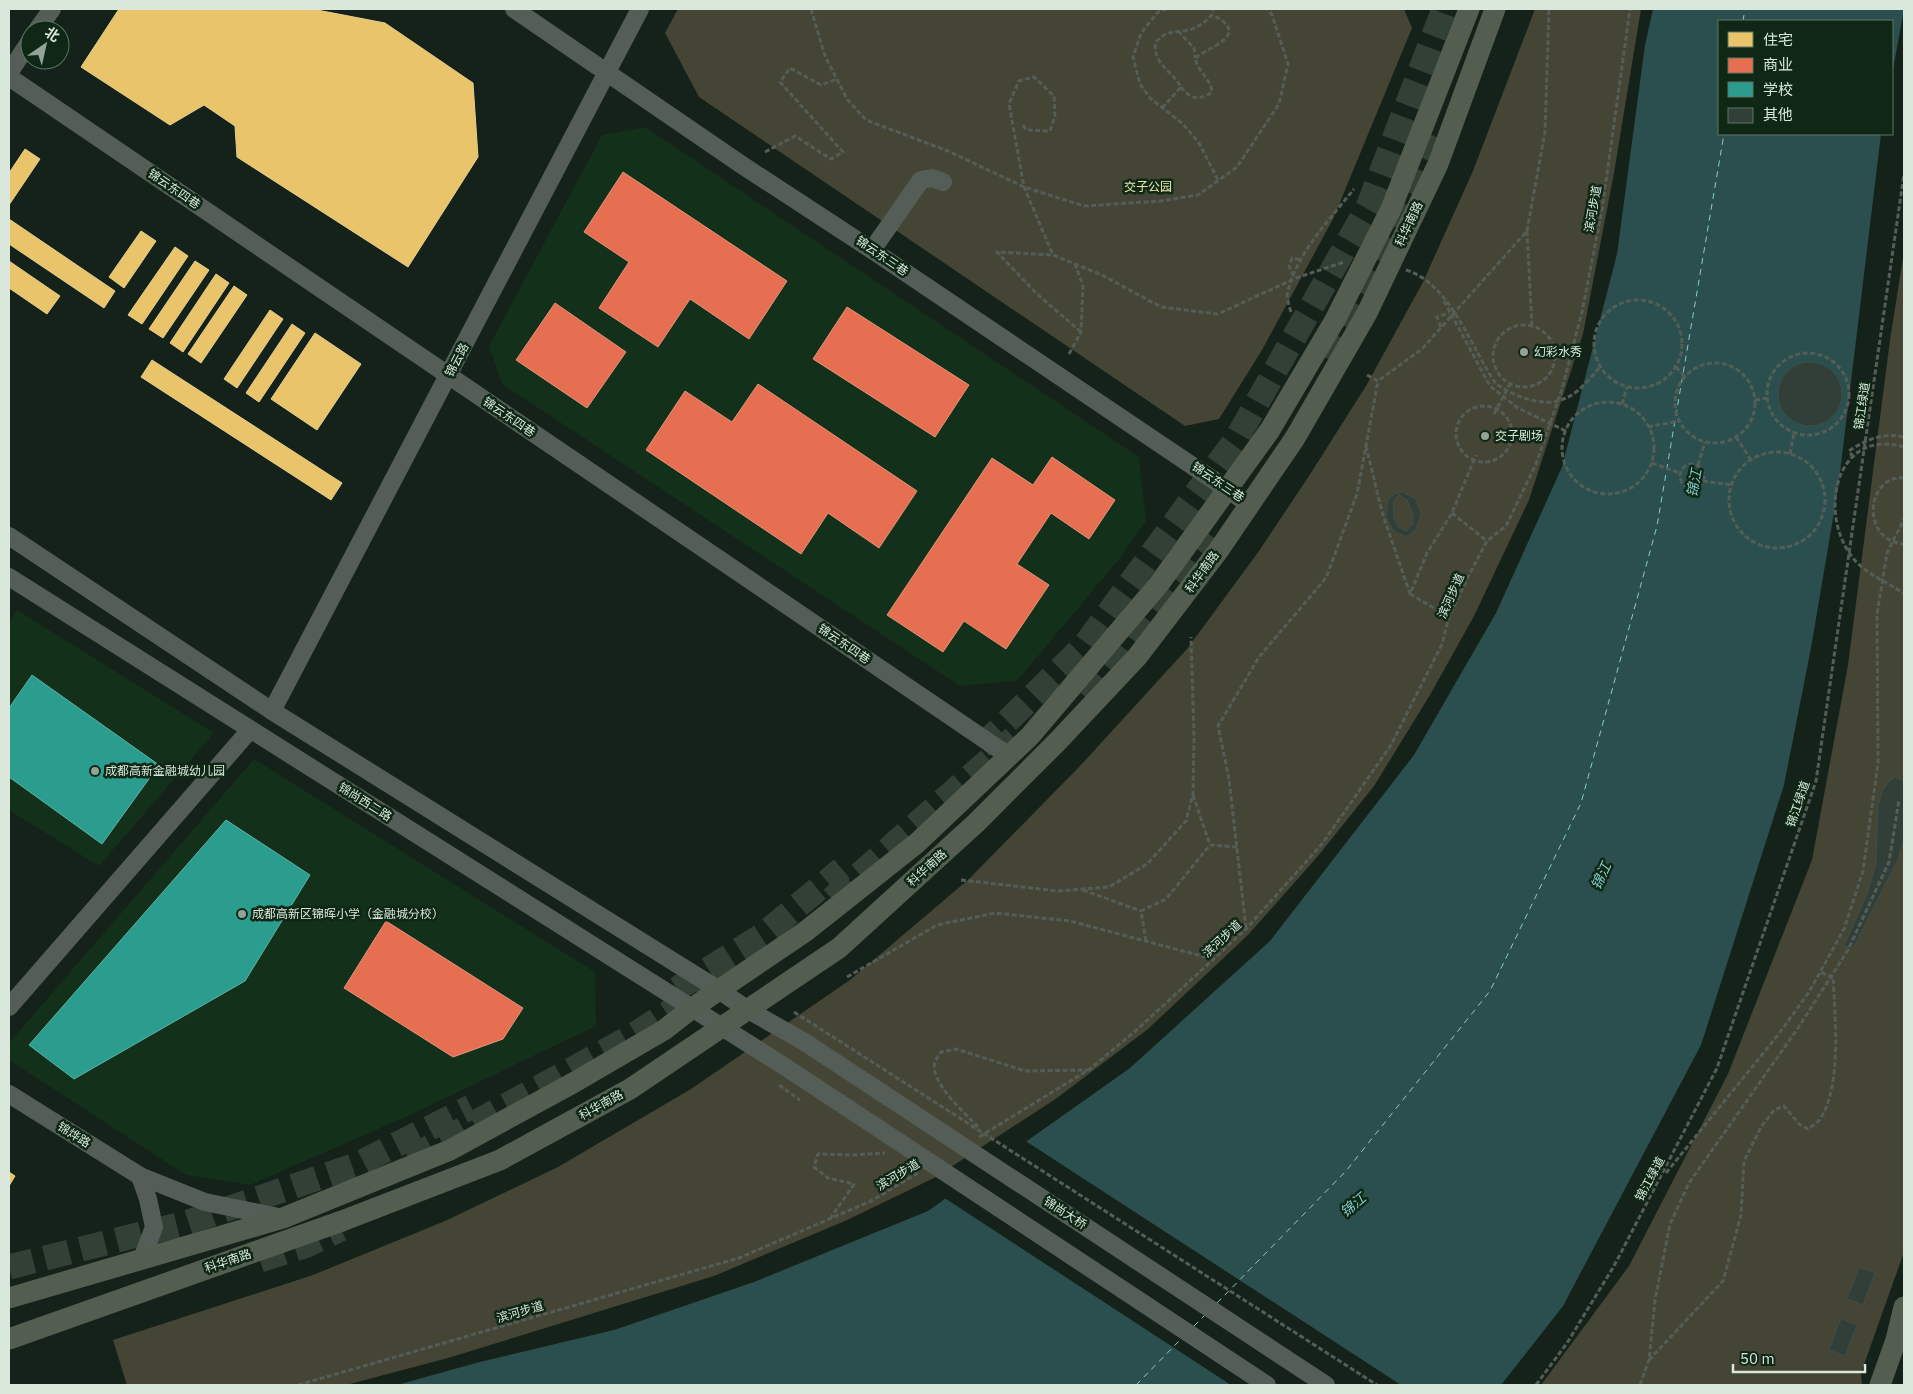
<svg xmlns="http://www.w3.org/2000/svg" width="1913" height="1394" font-family="'IBM Plex Sans','Noto Sans SC',sans-serif">
	<style>
		.built { fill: #12301a }
		.green { fill: #444535 }
		.water { fill: #2b4f4e }
		.pier { fill: #152219 }
		.homes { fill: #e9c46a; stroke: #e4cf8c }
		.shops { fill: #e76f51; stroke: #e3937a }
		.schools { fill: #2a9d8f; stroke: #5eb4a6 }
		.lines { fill: none; stroke-linecap: round; stroke-linejoin: round }
		.ferry { stroke: #85cece; stroke-width: 1; stroke-dasharray: 6 5; stroke-linecap: butt }
		.building { fill: #323f38; stroke: #404e47; fill-rule: evenodd }
		.major-tunnel { stroke: #324036; stroke-width: 21; stroke-dasharray: 21 11; stroke-linecap: butt }
		.highway-tunnel { stroke: #324036; stroke-width: 25; stroke-dasharray: 25 12; stroke-linecap: butt }
		.path { stroke: #545e56; stroke-width: 3; stroke-dasharray: 5 2.5; stroke-linecap: butt }
		.minor { stroke: #545e56; stroke-width: 18 }
		.major { stroke: #535e50; stroke-width: 21 }
		.poi-dot { fill: #94a397; stroke: #0f2816; stroke-width: 2 }
		.labels { text-anchor: middle; stroke-width: 5; stroke-linejoin: round; paint-order: stroke }
		.park-label { font-size: 12px; fill: #ebe8af; stroke: #0f2816 }
		.street-label { font-size: 12px; fill: #d9e8db; stroke: #0f2816 }
		.poi-label { font-size: 12px; fill: #d9e8db; stroke: #0f2816; text-anchor: start }
		.water-label { font-size: 14px; font-style: italic; fill: #85cece; stroke: #0f2816 }
	</style>
	<rect width="100%" height="100%" fill="#152219"/>
	<g class="built">
		<path d="M 645,127 L 1139,457 L 1146,521 L 1120,558 L 1017,681 L 960,686 L 502,384 L 489,346 L 602,135 Z"/>
		<path d="M 17,610 L 214,733 L 99,866 L 9,810 L 9,622 Z"/>
		<path d="M 254,759 L 595,972 L 596,1026 L 410,1115 L 250,1185 L 186,1175 L 9,1060 L 9,1043 Z"/>
	</g>
	<g class="green">
		<path d="M 678,9 L 1404,9 L 1412,28 L 1333,219 L 1262,350 L 1219,419 L 1185,426 L 699,97 L 665,33 Z"/>
		<path d="M 1535,9 L 1641,9 L 1614,173 L 1583,334 L 1529,500 L 1474,616 L 1430,695 L 1374,786 L 1318,856 L 1248,935 L 1148,1029 L 1057,1098 L 934,1178 L 845,1221 L 714,1276 L 448,1358 L 346,1385 L 127,1385 L 113,1340 L 313,1275 L 445,1221 L 558,1167 L 691,1089 L 850,980 L 969,879 L 1080,766 L 1187,649 L 1259,551 L 1309,476 L 1366,386 L 1423,282 L 1473,171 Z"/>
		<path d="M 1904,251 L 1904,1252 L 1861,1373 L 1862,1385 L 1541,1385 L 1629,1266 L 1728,1074 L 1812,860 L 1848,665 L 1890,340 Z"/>
	</g>
	<path class="water" d="M 1653,9 L 1904,9 L 1892,75 L 1892,21 L 1719,21 L 1719,134 L 1881,134 L 1838,489 L 1811,648 L 1784,785 L 1701,1045 L 1563,1306 L 1501,1385 L 397,1385 L 476,1363 L 614,1330 L 754,1282 L 928,1211 L 1130,1068 L 1270,941 L 1414,755 L 1496,613 L 1562,467 L 1617,254 L 1645,45 Z"/>
	<path class="pier" d="M 1024,1140 L 1401,1385 L 1231,1385 L 943,1197 Z"/>
	<g class="homes">
		<path d="M 119,9 L 312,9 L 385,23 L 473,83 L 478,157 L 408,267 L 237,157 L 235,126 L 204,105 L 170,125 L 81,67 Z"/>
		<path d="M 25,149 L 40,159 L 9,205 L 9,173 Z"/>
		<path d="M 9,219 L 115,291 L 104,308 L 9,244 Z"/>
		<path d="M 141,231 L 156,241 L 124,288 L 109,277 Z"/>
		<path d="M 175,247 L 188,256 L 142,324 L 128,315 Z"/>
		<path d="M 9,261 L 60,296 L 47,314 L 9,288 Z"/>
		<path d="M 195,261 L 209,270 L 163,338 L 149,329 Z"/>
		<path d="M 216,274 L 229,283 L 183,352 L 170,343 Z"/>
		<path d="M 234,286 L 247,295 L 201,363 L 188,354 Z"/>
		<path d="M 270,310 L 283,319 L 237,388 L 224,379 Z"/>
		<path d="M 292,324 L 305,333 L 259,402 L 246,393 Z"/>
		<path d="M 315,333 L 361,364 L 317,430 L 271,399 Z"/>
		<path d="M 152,360 L 342,483 L 331,500 L 141,377 Z"/>
		<path d="M 9,1172 L 15,1176 L 9,1186 Z"/>
	</g>
	<g class="shops">
		<path d="M 623,172 L 787,281 L 749,339 L 690,299 L 658,347 L 599,308 L 629,262 L 584,232 Z"/>
		<path d="M 555,303 L 626,352 L 587,408 L 516,360 Z"/>
		<path d="M 847,307 L 969,385 L 935,437 L 813,359 Z"/>
		<path d="M 758,384 L 917,491 L 879,548 L 828,513 L 801,554 L 646,450 L 685,391 L 732,422 Z"/>
		<path d="M 1052,457 L 1115,500 L 1089,539 L 1051,513 L 1017,564 L 1049,585 L 1006,649 L 964,621 L 943,652 L 887,615 L 992,458 L 1033,485 Z"/>
		<path d="M 386,921 L 523,1008 L 503,1039 L 453,1057 L 344,988 Z"/>
	</g>
	<g class="schools">
		<path d="M 32,675 L 159,765 L 102,844 L 9,777 L 9,708 Z"/>
		<path d="M 226,820 L 310,875 L 245,981 L 74,1079 L 29,1045 Z"/>
	</g>
	<g class="lines">
		<g class="ferry">
			<path d="M 1743,21 L 1745,9"/>
			<path d="M 1217,1303 L 1346,1171 L 1490,991 L 1581,803 L 1657,526 L 1724,134"/>
			<path d="M 1194,1326 L 1205,1315"/>
			<path d="M 1136,1385 L 1182,1338"/>
		</g>
	</g>
	<g class="building">
		<circle cx="1810" cy="394" r="32"/>
		<path d="M 1403,492 L 1416,499 L 1421,514 L 1416,529 L 1409,536 L 1404,536 L 1393,531 L 1386,517 L 1388,500 L 1395,494 ZM 1399,495 L 1407,500 L 1413,515 L 1413,524 L 1406,531 L 1399,527 L 1394,518 L 1393,502 Z"/>
		<path d="M 1895,777 L 1904,781 L 1904,840 L 1897,862 L 1853,948 L 1844,946 L 1868,891 L 1876,863 L 1878,806 L 1882,791 L 1889,781 Z"/>
		<path d="M 1859,1267 L 1875,1273 L 1863,1305 L 1847,1299 Z"/>
		<path d="M 1841,1318 L 1857,1325 L 1845,1356 L 1829,1350 Z"/>
	</g>
	<g class="lines">
		<path class="major-tunnel" d="M 1904,1385 L 1904,1384"/>
		<g class="highway-tunnel">
			<path d="M 1330,360 L 1443,129"/>
			<path d="M 1087,698 L 1214,538"/>
			<path d="M 981,747 L 1085,645 L 1237,438 L 1368,207 L 1444,9"/>
			<path d="M 832,899 L 1014,738"/>
			<path d="M 677,989 L 763,935 L 842,869"/>
			<path d="M 409,1159 L 629,1038 L 702,991"/>
			<path d="M 260,1260 L 307,1245 L 341,1229"/>
			<path d="M 9,1267 L 186,1223 L 356,1165 L 471,1107"/>
		</g>
		<g class="path">
			<path d="M 811,9 L 825,56 L 847,99 L 866,120 L 948,151 L 1024,187 L 1084,206 L 1161,201 L 1198,195 L 1237,167 L 1279,104 L 1288,64 L 1272,15 L 1267,9"/>
			<path d="M 1167,9 L 1158,12 L 1141,33 L 1133,57 L 1140,84 L 1150,98 L 1183,124 L 1199,143 L 1219,182"/>
			<path d="M 1178,31 L 1194,48 L 1195,58"/>
			<path d="M 1181,87 C 1190,99 1200,101 1212,92 C 1211,79 1198,72 1195,58 C 1209,47 1253,34 1212,15"/>
			<path d="M 1162,108 L 1181,87 C 1170,68 1155,67 1155,43 C 1166,30 1173,33 1188,30 C 1198,28 1205,22 1212,15 L 1213,9"/>
			<path d="M 1023,125 L 1026,130 L 1050,131 L 1055,116 L 1054,96 L 1034,77 L 1019,81 L 1009,104 L 1024,187 L 1053,255"/>
			<path d="M 765,152 L 795,136 L 831,159 L 843,152 L 780,82 L 790,68 L 821,85 L 837,79"/>
			<path d="M 1527,231 L 1532,326"/>
			<path d="M 1406,270 C 1451,284 1471,348 1496,384 C 1514,396 1544,409 1566,398 C 1580,392 1591,377 1601,366"/>
			<path d="M 1294,276 L 1289,266 L 1292,258 L 1301,260"/>
			<circle cx="1638" cy="344" r="44"/>
			<path d="M 1444,301 L 1490,386 L 1518,408 L 1566,431"/>
			<path d="M 1291,312 C 1289,306 1286,296 1288,290 C 1298,252 1330,219 1354,189"/>
			<circle cx="1524" cy="356" r="31"/>
			<path d="M 1441,327 L 1437,317 L 1449,313"/>
			<path d="M 1081,332 L 1037,294 L 997,252 L 1053,255 L 1102,275 L 1161,307 L 1218,314 L 1296,278 L 1344,262"/>
			<circle cx="1808" cy="394" r="41"/>
			<path d="M 1069,354 L 1081,332 L 1083,286 L 1075,264"/>
			<circle cx="1715" cy="403" r="40"/>
			<path d="M 1676,367 L 1685,377"/>
			<path d="M 1367,375 L 1378,381 L 1422,349 L 1527,231 L 1545,132 L 1549,9"/>
			<path d="M 1755,400 L 1767,398"/>
			<circle cx="1608" cy="448" r="46"/>
			<path d="M 1622,404 L 1627,387"/>
			<circle cx="1484" cy="434" r="28"/>
			<path d="M 1494,414 L 1510,384"/>
			<path d="M 1648,427 L 1679,421"/>
			<path d="M 1736,437 L 1751,460"/>
			<path d="M 1366,446 L 1382,512 L 1410,594 L 1427,553 L 1452,513 L 1476,455"/>
			<path d="M 1904,447 C 1839,428 1819,505 1848,551 C 1862,574 1884,579 1904,594"/>
			<circle cx="1777" cy="500" r="48"/>
			<path d="M 1790,454 L 1794,433"/>
			<path d="M 1853,457 L 1849,451 C 1865,440 1884,432 1904,437"/>
			<path d="M 1652,463 L 1680,473"/>
			<circle cx="1692" cy="476" r="12"/>
			<path d="M 1698,465 L 1705,442"/>
			<path d="M 1904,478 C 1867,474 1859,540 1904,544"/>
			<path d="M 1703,481 L 1732,485"/>
			<path d="M 1452,513 L 1487,541"/>
			<path d="M 1410,594 L 1449,617"/>
			<path d="M 1193,795 L 1210,845"/>
			<path d="M 961,880 L 1058,891 L 1109,887 L 1147,864 L 1186,821 L 1193,794 L 1194,737 L 1191,637"/>
			<path d="M 1083,890 L 1141,911"/>
			<path d="M 1246,928 L 1229,779 L 1218,726 L 1259,657 L 1326,578 L 1357,494 L 1378,381"/>
			<path d="M 1146,941 L 1141,911 L 1166,899 L 1210,845 L 1237,847"/>
			<path d="M 847,977 L 937,925 L 995,913 L 1070,921 L 1213,959"/>
			<path d="M 794,1012 L 1377,1385"/>
			<path d="M 779,1085 L 800,1100"/>
			<path d="M 978,1127 C 966,1114 929,1082 935,1062 C 936,1059 939,1055 941,1052 L 956,1049 L 1025,1071 L 1088,1070"/>
			<path d="M 979,1137 L 1090,1069 L 1141,1026 L 1246,929 L 1322,844 L 1391,745 L 1442,644 L 1449,617 L 1468,577 L 1487,541 L 1506,526 L 1536,464 L 1562,389 L 1582,312 L 1602,210 L 1630,9"/>
			<path d="M 1666,1173 L 1778,1035 L 1809,992 L 1844,929 L 1863,871 L 1878,763 L 1877,614 L 1887,553 L 1904,519"/>
			<path d="M 830,1219 L 854,1184 L 828,1178 L 814,1167 L 818,1154 L 854,1155 L 885,1153"/>
			<path d="M 1649,1360 L 1723,1281 L 1741,1215 L 1744,1161 L 1761,1127 L 1774,1110 L 1784,1106 L 1799,1124 L 1808,1129 C 1811,1126 1818,1123 1820,1119 C 1842,1087 1835,1015 1833,977 L 1820,972"/>
			<path d="M 298,1385 L 739,1258 L 871,1201 L 918,1173"/>
			<path d="M 1536,1385 L 1567,1343 L 1614,1266 L 1717,1068 L 1816,781 L 1904,174"/>
			<path d="M 1640,1385 L 1649,1360 L 1655,1300 L 1670,1224 L 1689,1183 L 1798,1028 L 1848,950 L 1889,862 L 1899,800"/>
		</g>
		<g class="minor">
			<path d="M 514,9 L 742,165 L 872,250 L 1249,504"/>
			<path d="M 37,30 L 52,9"/>
			<path d="M 9,73 L 30,41"/>
			<path d="M 9,77 L 1009,756"/>
			<path d="M 872,250 L 921,180 L 932,178 L 943,182"/>
			<path d="M 9,536 L 272,711 L 719,990 L 748,1010 L 803,1041 L 1326,1385"/>
			<path d="M 9,577 L 787,1068 L 1267,1385"/>
			<path d="M 272,711 L 640,9"/>
			<path d="M 9,1007 L 250,730"/>
			<path d="M 9,1094 L 140,1176 L 205,1202 L 283,1218"/>
			<path d="M 140,1176 L 148,1199 L 154,1227 L 142,1259"/>
		</g>
		<g class="major">
			<path d="M 9,1298 L 283,1218 L 450,1150 L 573,1083 L 664,1030 L 691,1009 L 806,931 L 917,843 L 1030,736 L 1159,584 L 1270,430 L 1335,320 L 1391,209 L 1469,9"/>
			<path d="M 9,1339 L 342,1221 L 500,1160 L 630,1089 L 839,948 L 976,823 L 1057,742 L 1137,657 L 1218,551 L 1295,438 L 1367,313 L 1438,164 L 1495,9"/>
			<path d="M 1880,1385 L 1896,1340 L 1904,1307"/>
		</g>
	</g>
	<g class="poi-dot">
		<circle cx="1524" cy="352" r="5"/>
		<circle cx="1485" cy="436" r="5"/>
		<circle cx="95" cy="771" r="5"/>
		<circle cx="242" cy="914" r="5"/>
	</g>
	<g class="labels">
		<g class="park-label">
			<text x="1148" y="191">交子公园</text>
		</g>
		<g class="street-label">
			<text transform="translate(174 189) rotate(34)" y="4">锦云东四巷</text>
			<text transform="translate(1593 209) rotate(-80)" y="4">滨河步道</text>
			<text transform="translate(1409 224) rotate(-65)" y="4">科华南路</text>
			<text transform="translate(882 256) rotate(34)" y="4">锦云东三巷</text>
			<text transform="translate(457 360) rotate(-62)" y="4">锦云路</text>
			<text transform="translate(1862 406) rotate(-82)" y="4">锦江绿道</text>
			<text transform="translate(509 417) rotate(34)" y="4">锦云东四巷</text>
			<text transform="translate(1218 482) rotate(34)" y="4">锦云东三巷</text>
			<text transform="translate(1202 572) rotate(-54)" y="4">科华南路</text>
			<text transform="translate(1451 596) rotate(-66)" y="4">滨河步道</text>
			<text transform="translate(844 644) rotate(34)" y="4">锦云东四巷</text>
			<text transform="translate(365 802) rotate(32)" y="4">锦尚西二路</text>
			<text transform="translate(1798 804) rotate(-71)" y="4">锦江绿道</text>
			<text transform="translate(927 868) rotate(-42)" y="4">科华南路</text>
			<text transform="translate(1222 939) rotate(-43)" y="4">滨河步道</text>
			<text transform="translate(601 1105) rotate(-29)" y="4">科华南路</text>
			<text transform="translate(74 1135) rotate(32)" y="4">锦烨路</text>
			<text transform="translate(898 1175) rotate(-31)" y="4">滨河步道</text>
			<text transform="translate(1650 1179) rotate(-62)" y="4">锦江绿道</text>
			<text transform="translate(1065 1213) rotate(33)" y="4">锦尚大桥</text>
			<text transform="translate(228 1261) rotate(-19)" y="4">科华南路</text>
			<text transform="translate(520 1312) rotate(-16)" y="4">滨河步道</text>
		</g>
		<g class="poi-label">
			<text x="1534" y="356">幻彩水秀</text>
			<text x="1495" y="440">交子剧场</text>
			<text x="105" y="775">成都高新金融城幼儿园</text>
			<text x="252" y="918">成都高新区锦晖小学（金融城分校）</text>
		</g>
		<g class="water-label">
			<text transform="translate(1694 483) rotate(-80)" y="5">锦江</text>
			<text transform="translate(1601 876) rotate(-65)" y="5">锦江</text>
			<text transform="translate(1353 1205) rotate(-40)" y="5">锦江</text>
		</g>
	</g>
	<rect width="1913" height="1394" fill="none" stroke="#d9e8db" stroke-width="20"/>
	<rect x="1718" y="20" width="175" height="115" fill="#0f2816" stroke="#607565"/>
	<rect x="1728" y="32" width="25" height="15" fill="#e9c46a" stroke="#607565"/>
	<text x="1763" y="45" font-size="15" fill="#d9e8db">住宅</text>
	<rect x="1728" y="58" width="25" height="15" fill="#e76f51" stroke="#607565"/>
	<text x="1763" y="70" font-size="15" fill="#d9e8db">商业</text>
	<rect x="1728" y="82" width="25" height="15" fill="#2a9d8f" stroke="#607565"/>
	<text x="1763" y="95" font-size="15" fill="#d9e8db">学校</text>
	<rect x="1728" y="108" width="25" height="15" fill="#323f38" stroke="#607565"/>
	<text x="1763" y="120" font-size="15" fill="#d9e8db">其他</text>
	<g transform="translate(45 45) rotate(34)"><circle r="24" fill="#0f2816" stroke="#607565"/>
	<path d="M0-4L9 19L0 12L-9 19Z" fill="#94a397"/>
	<text y="-8" font-size="14" font-weight="bold" text-anchor="middle" fill="#d9e8db">北</text>
	</g>
	<path d="M1733 1364v8h132v-8" fill="none" stroke="#d9e8db" stroke-width="2.5"/>
	<text x="1740" y="1364" font-size="15" fill="#d9e8db" stroke="#0f2816" stroke-width="4" paint-order="stroke">50 m</text>
</svg>
